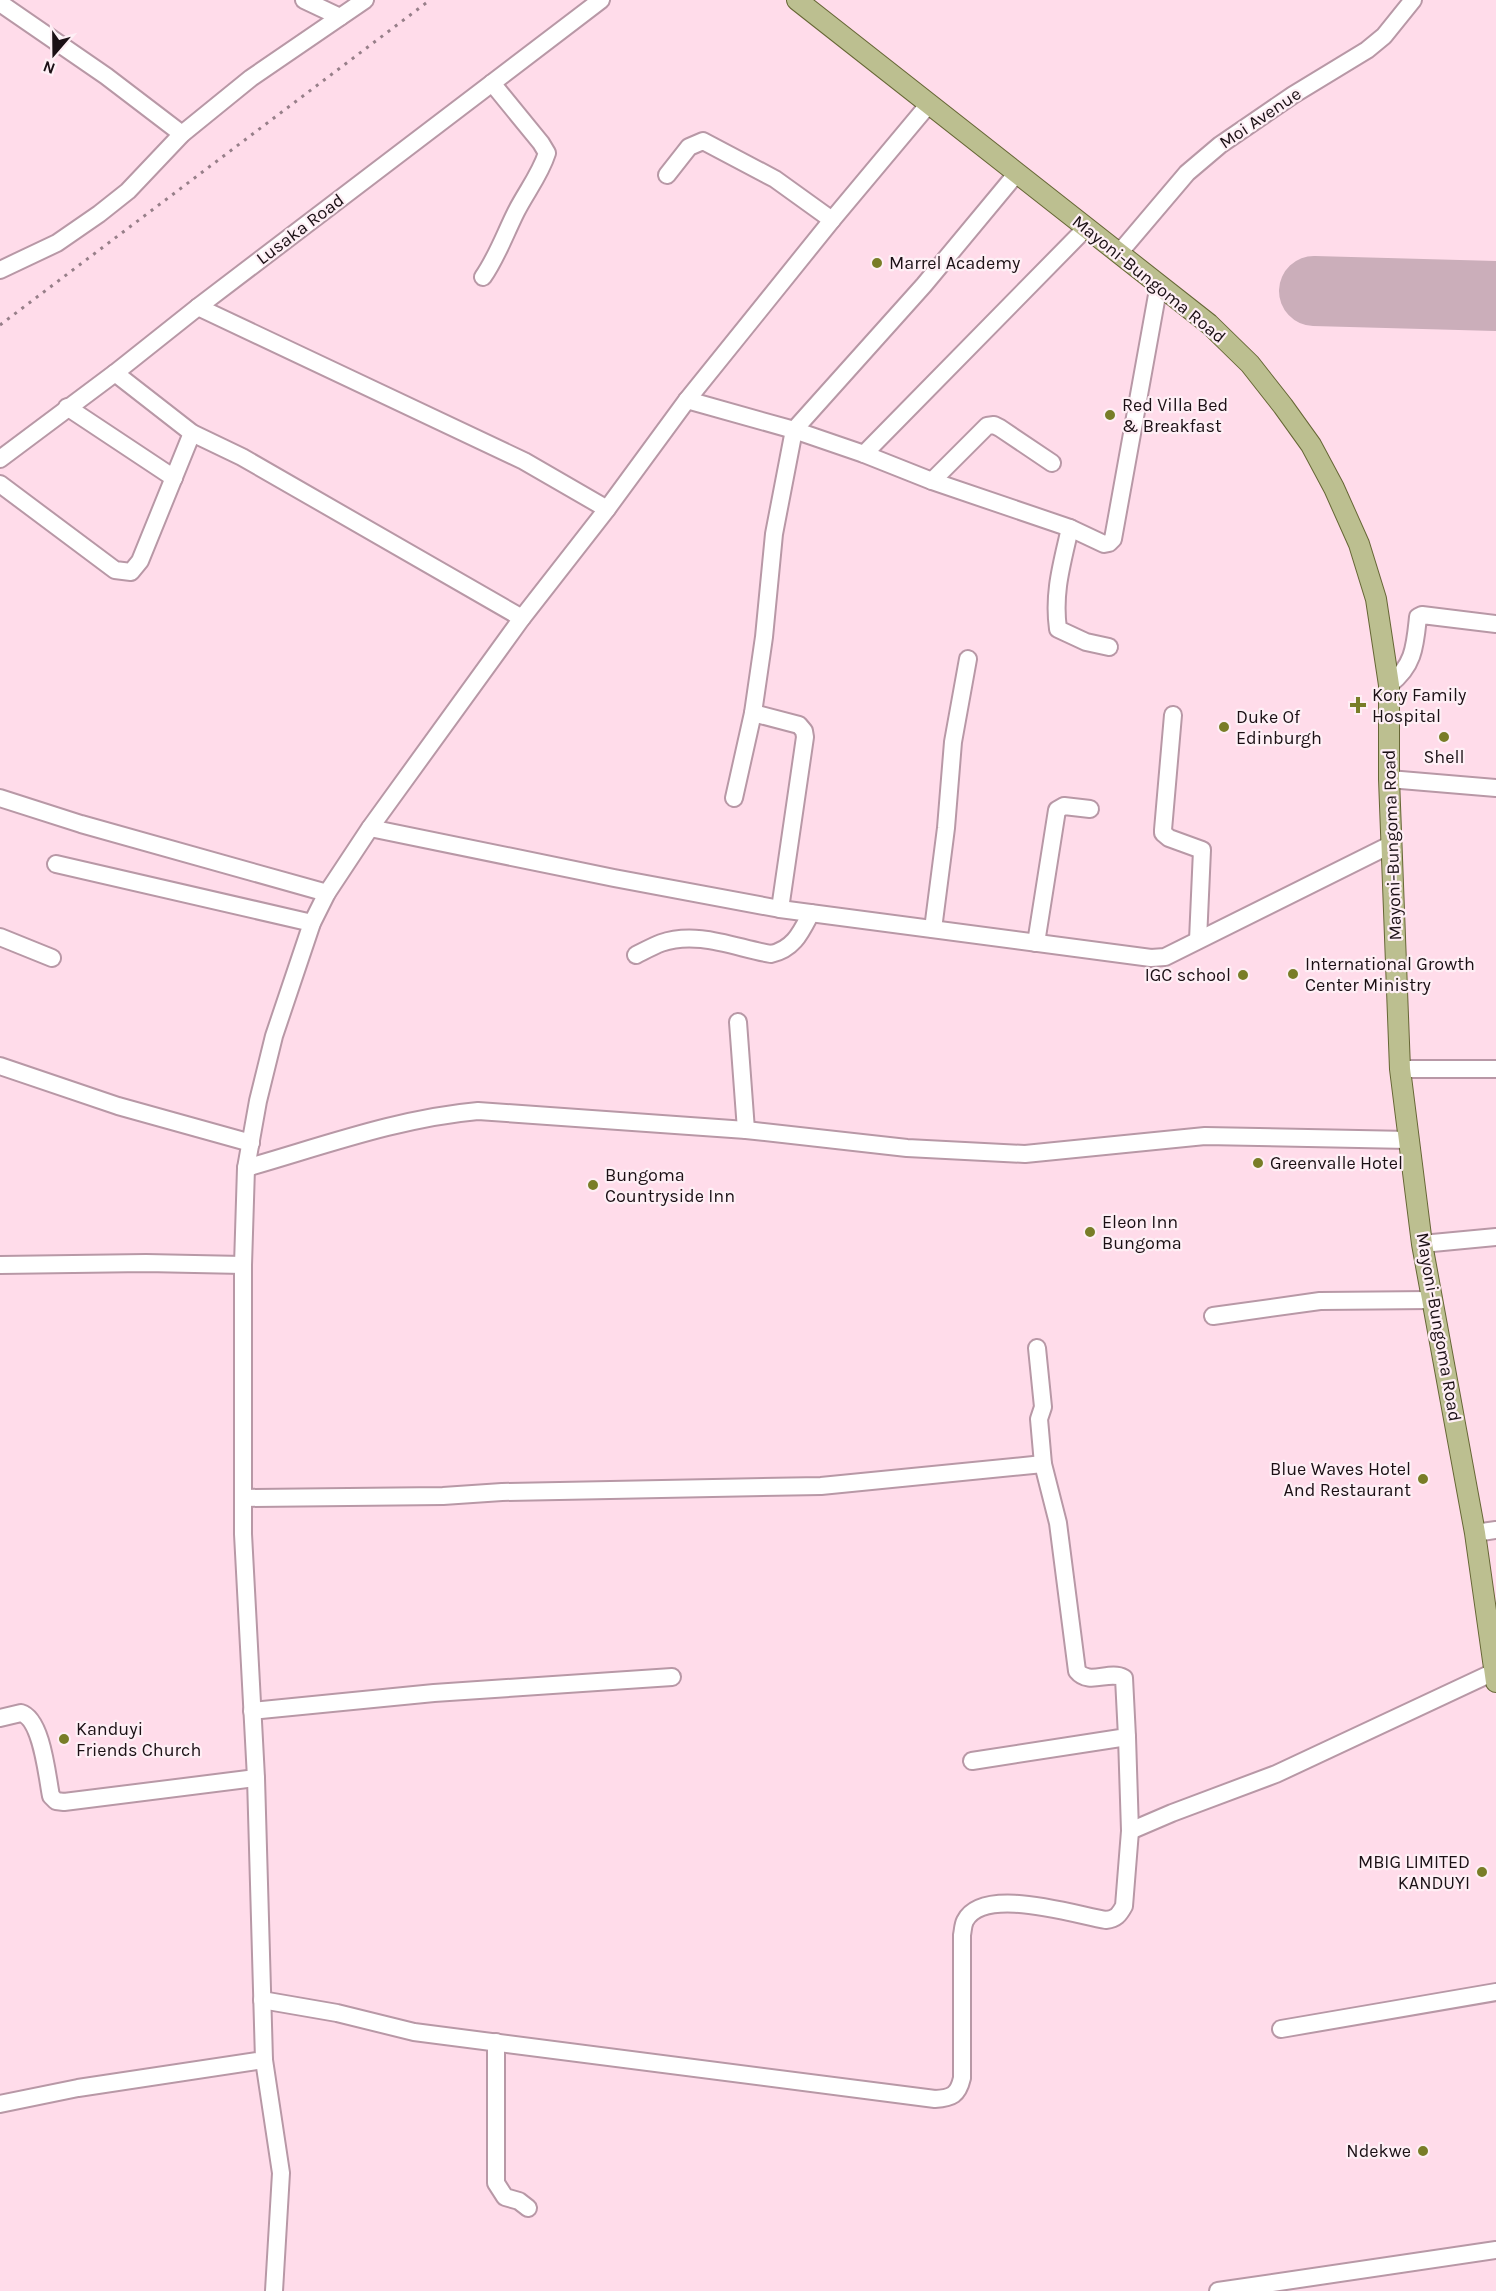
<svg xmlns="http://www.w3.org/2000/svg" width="1496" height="2291" font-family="Karla,sans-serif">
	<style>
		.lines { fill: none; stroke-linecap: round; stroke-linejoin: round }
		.runway { stroke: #cbaeba; stroke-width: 70 }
		.minor-casing { stroke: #b898a6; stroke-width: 20 }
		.major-casing { stroke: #666635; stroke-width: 22 }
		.minor { stroke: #fff; stroke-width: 16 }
		.major { stroke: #bcbf90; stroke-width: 20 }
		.rail { stroke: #977f89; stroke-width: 3; stroke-dasharray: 3 6; stroke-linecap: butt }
		.poi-dot { fill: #787d27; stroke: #feeff5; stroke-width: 2 }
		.labels { text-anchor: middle; stroke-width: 4.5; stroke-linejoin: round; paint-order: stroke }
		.street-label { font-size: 18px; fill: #1b1015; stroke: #feeff5 }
		.poi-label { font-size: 18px; fill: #1b1015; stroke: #feeff5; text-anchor: start }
	</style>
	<rect width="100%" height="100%" fill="#ffdcea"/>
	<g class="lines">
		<path class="runway" d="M 1314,291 L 1496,296"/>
		<g class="minor-casing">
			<g id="minor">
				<path d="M 304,0 L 340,17"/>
				<path d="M 0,3 L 106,76 L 182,134"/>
				<path d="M 667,175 L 689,147 L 703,141 L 775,179 L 832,220"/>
				<path d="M 1120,252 L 1187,173 L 1220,145 L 1293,95 L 1367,50 L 1384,36 L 1413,0"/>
				<path d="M 0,270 L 57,243 L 99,214 L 128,191 L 182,134 L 251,78 L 365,0"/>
				<path d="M 483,277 C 497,257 505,234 516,212 C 526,192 540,175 547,153 L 541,143 L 492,83"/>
				<path d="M 198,307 L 524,461 L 607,509"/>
				<path d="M 115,373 L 192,433 L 242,457 L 522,618"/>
				<path d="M 687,400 L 794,430 L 864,454 L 932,481 L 1070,528 L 1104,544 L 1109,543 L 1113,539 L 1159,284"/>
				<path d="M 67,407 L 174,478"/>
				<path d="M 864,454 L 1086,228"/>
				<path d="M 0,459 L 115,373 L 198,307 L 601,0"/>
				<path d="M 932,481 L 987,426 L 994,425 L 1000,428 L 1052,463"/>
				<path d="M 0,484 L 115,570 L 131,572 L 140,561 L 192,433"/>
				<path d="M 1070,528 C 1062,564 1053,592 1058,629 L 1086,642 L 1109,647"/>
				<path d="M 1389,685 C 1414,666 1415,646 1418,617 L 1422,615 L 1496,624"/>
				<path d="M 753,713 L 799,725 L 804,731 L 805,737 L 780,909"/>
				<path d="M 1173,715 L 1163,830 L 1163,833 L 1169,838 L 1202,850 L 1198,940"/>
				<path d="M 1389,779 L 1496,788"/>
				<path d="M 0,798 L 81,824 L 327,893"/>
				<path d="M 734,798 L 753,713 L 764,637 L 774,534 L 794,430 L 924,285 L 1017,173"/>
				<path d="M 370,828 L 614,878 L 780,909 L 1151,958 L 1165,957 L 1392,844"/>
				<path d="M 56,864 L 312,923"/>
				<path d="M 933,929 L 946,828 L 953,742 L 968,659"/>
				<path d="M 0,937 L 52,958"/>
				<path d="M 1036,943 L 1057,810 L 1064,806 L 1090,809"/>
				<path d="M 636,955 C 644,951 653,946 661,943 C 697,930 736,948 771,954 C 794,949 801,932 811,913"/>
				<path d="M 738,1022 L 746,1130"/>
				<path d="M 0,1066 L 118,1106 L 251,1143"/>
				<path d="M 1400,1069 L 1496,1069"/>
				<path d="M 246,1168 C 323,1146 399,1118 478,1111 L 746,1130 L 907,1148 L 1025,1154 L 1205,1136 L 1409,1140"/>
				<path d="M 1422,1244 L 1496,1237"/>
				<path d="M 0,1265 L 146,1263 L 243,1265"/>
				<path d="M 1213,1316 L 1320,1301 L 1431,1300"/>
				<path d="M 243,1498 L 443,1496 L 502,1492 L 821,1486 L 1043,1464"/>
				<path d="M 1475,1533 L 1496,1530"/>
				<path d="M 252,1711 L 434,1693 L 672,1677"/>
				<path d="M 0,1718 L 21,1713 C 42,1719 47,1776 51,1796 L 56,1801 L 64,1802 L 256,1778"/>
				<path d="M 972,1761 L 1127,1737 L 1124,1678 C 1109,1670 1089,1686 1077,1671 L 1058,1523 L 1043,1464 L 1039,1419 L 1043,1407 L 1037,1348"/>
				<path d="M 1130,1831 L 1172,1813 L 1276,1774 L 1496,1671"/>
				<path d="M 262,2000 L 337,2013 L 414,2032 L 935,2099 C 952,2098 958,2095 962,2078 L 962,1935 C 963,1930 963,1925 965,1921 C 983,1885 1075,1915 1106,1920 C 1116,1919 1119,1915 1124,1906 L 1130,1831 L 1127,1737"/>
				<path d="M 1281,2029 L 1496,1992"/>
				<path d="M 496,2042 L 496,2183 L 505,2197 L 519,2201 L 528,2208"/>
				<path d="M 0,2104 L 78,2088 L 264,2060"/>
				<path d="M 274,2291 L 281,2173 L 264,2060 L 256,1778 L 243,1534 L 243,1265 L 246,1168 L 258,1101 L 274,1036 L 312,923 L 327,893 L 370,828 L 522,618 L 607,509 L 687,400 L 832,220 L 929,104"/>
				<path d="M 1218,2291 L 1496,2250"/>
			</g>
		</g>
		<g class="major-casing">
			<path id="major" d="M 797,0 L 1209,324 L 1250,364 L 1283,406 L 1311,445 L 1334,488 L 1359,544 L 1376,599 L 1389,685 L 1389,779 L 1400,1069 L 1422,1244 L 1475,1533 L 1496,1682"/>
		</g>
		<use href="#minor" class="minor"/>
		<use href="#major" class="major"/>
		<path class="rail" d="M 0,325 L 430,0"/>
	</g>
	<g class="poi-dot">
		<circle cx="877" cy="263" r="6"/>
		<circle cx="1110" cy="415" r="6"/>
		<path d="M1355 696h6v6h6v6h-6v6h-6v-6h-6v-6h6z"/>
		<circle cx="1224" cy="727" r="6"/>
		<circle cx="1444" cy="737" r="6"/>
		<circle cx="1293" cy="974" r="6"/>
		<circle cx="1243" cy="975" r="6"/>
		<circle cx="1258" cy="1163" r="6"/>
		<circle cx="593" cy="1185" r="6"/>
		<circle cx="1090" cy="1232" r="6"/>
		<circle cx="1423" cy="1479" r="6"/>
		<circle cx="64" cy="1739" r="6"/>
		<circle cx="1482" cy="1872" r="6"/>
		<circle cx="1423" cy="2151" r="6"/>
	</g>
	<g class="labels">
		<g class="street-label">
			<text transform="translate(1260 118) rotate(-34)" y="6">Moi Avenue</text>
			<text transform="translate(300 229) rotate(-37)" y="6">Lusaka Road</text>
			<text transform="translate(1149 279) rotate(39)" y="6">Mayoni-Bungoma Road</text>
			<text transform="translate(1392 845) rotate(-92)" y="6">Mayoni-Bungoma Road</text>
			<text transform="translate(1439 1327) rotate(80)" y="6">Mayoni-Bungoma Road</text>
		</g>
		<g class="poi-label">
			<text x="889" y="269">Marrel Academy</text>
			<text x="1122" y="411">Red Villa Bed<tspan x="1122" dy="21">&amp; Breakfast</tspan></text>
			<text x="1372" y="701">Kory Family<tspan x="1372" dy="21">Hospital</tspan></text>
			<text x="1236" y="723">Duke Of<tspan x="1236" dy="21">Edinburgh</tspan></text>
			<text x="1444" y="763" text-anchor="middle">Shell</text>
			<text x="1305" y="970">International Growth<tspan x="1305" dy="21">Center Ministry</tspan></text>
			<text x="1231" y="981" text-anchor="end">IGC school</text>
			<text x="1270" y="1169">Greenvalle Hotel</text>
			<text x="605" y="1181">Bungoma<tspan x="605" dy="21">Countryside Inn</tspan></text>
			<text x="1102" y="1228">Eleon Inn<tspan x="1102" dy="21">Bungoma</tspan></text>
			<text x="1411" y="1475" text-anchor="end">Blue Waves Hotel<tspan x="1411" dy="21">And Restaurant</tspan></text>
			<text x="76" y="1735">Kanduyi<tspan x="76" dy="21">Friends Church</tspan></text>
			<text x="1470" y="1868" text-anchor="end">MBIG LIMITED<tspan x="1470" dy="21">KANDUYI</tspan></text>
			<text x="1411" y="2157" text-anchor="end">Ndekwe</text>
		</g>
	</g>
	<g transform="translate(54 54) rotate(200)" stroke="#feeff5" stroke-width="4.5" paint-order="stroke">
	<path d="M0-4.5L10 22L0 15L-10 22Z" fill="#1b1015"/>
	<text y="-9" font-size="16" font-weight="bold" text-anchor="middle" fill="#1b1015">N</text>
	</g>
</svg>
